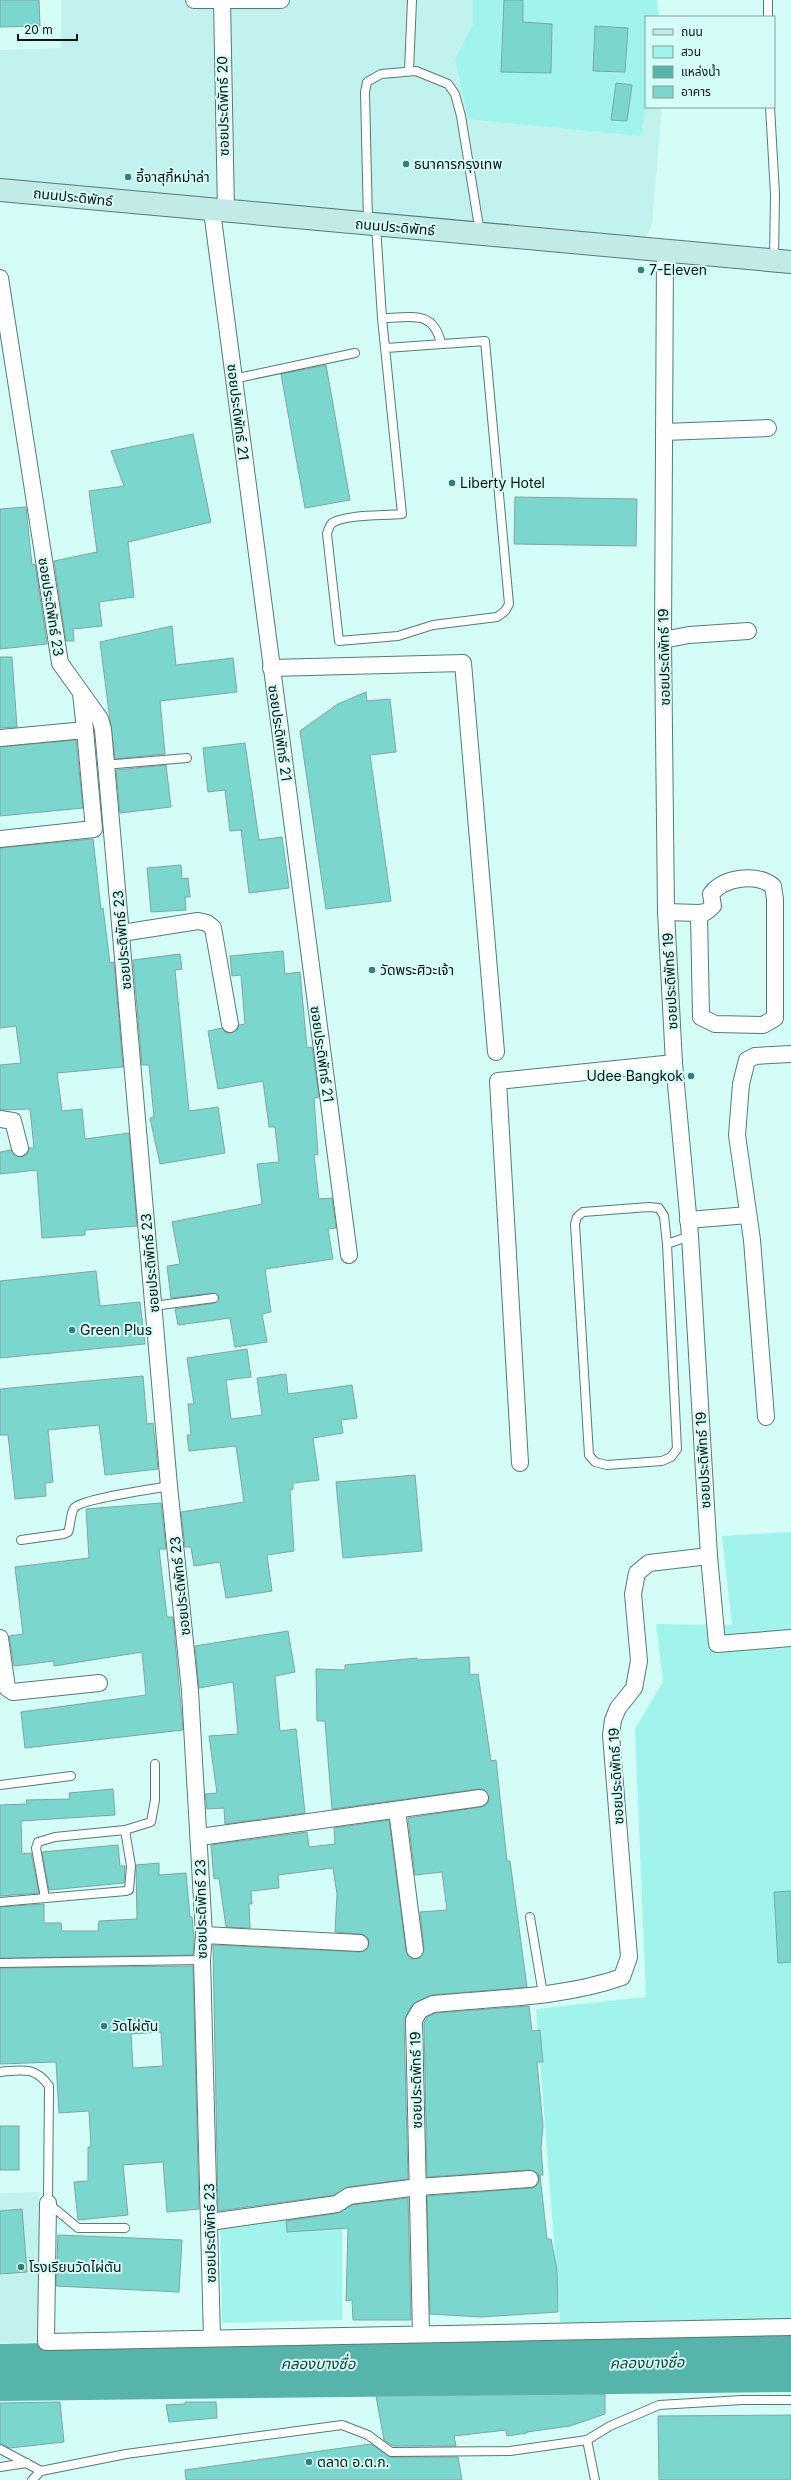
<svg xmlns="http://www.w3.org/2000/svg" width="791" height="2480" font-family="Inter,'Noto Sans Thai',sans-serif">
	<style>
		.built { fill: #c2f2ed }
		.green { fill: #a1f4eb }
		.water { fill: #57b4ab }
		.building { fill: #7bd7cd; stroke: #80a5a0; fill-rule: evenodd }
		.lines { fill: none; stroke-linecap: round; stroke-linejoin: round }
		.service-casing { stroke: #567a76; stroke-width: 10 }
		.minor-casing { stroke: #567a76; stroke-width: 18 }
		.secondary-casing { stroke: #567a76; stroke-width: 24 }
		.service { stroke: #fff; stroke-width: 8 }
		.minor { stroke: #fff; stroke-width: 16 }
		.secondary { stroke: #c2ebe7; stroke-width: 22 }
		.poi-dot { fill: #367d77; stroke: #d5fdf8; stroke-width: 1.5 }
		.labels { text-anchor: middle; stroke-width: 4; stroke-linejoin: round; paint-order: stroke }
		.street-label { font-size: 14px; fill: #051312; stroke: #d5fdf8 }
		.poi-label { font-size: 14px; fill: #051312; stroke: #d5fdf8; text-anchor: start }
		.water-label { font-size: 15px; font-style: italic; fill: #113d39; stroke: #d5fdf8 }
	</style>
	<rect width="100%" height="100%" fill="#d5fdf8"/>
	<g class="built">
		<path d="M 61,0 L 473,0 L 473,24 L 455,59 L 641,136 L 646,104 L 646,107 L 662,107 L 652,224 L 647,237 L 470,225 L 0,178 L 0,50 L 61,48 Z"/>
		<path d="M 39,2192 L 46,2342 L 0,2342 L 0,2193 Z"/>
	</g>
	<g class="green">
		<path d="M 473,0 L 657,0 L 659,17 L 646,17 L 646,104 L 641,136 L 468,119 L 455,59 L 473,24 Z"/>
		<path d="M 791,1532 L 791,2324 L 561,2333 L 536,2009 L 646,1997 L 635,1729 L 663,1682 L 656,1624 L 732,1625 L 722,1536 Z"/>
		<path d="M 342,2206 L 342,2320 L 222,2323 L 220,2222 Z"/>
	</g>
	<path class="water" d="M 791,2327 L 791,2392 L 0,2401 L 0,2344 Z"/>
	<g class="building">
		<path d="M 0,0 L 39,0 L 40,26 L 0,27 Z"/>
		<path d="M 504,0 L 523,0 L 523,22 L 552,24 L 551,73 L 501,72 Z"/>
		<path d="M 595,26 L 628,28 L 625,72 L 593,71 Z"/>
		<path d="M 616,83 L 632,85 L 627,121 L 611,120 Z"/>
		<path d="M 326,365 L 350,500 L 305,508 L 281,374 Z"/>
		<path d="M 193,434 L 211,522 L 128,542 L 134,597 L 99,602 L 102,626 L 73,629 L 74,641 L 66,641 L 54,561 L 97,552 L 89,491 L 124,486 L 111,451 Z"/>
		<path d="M 515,497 L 637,499 L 636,546 L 514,544 Z"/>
		<path d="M 26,507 L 32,565 L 35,564 L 47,644 L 0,649 L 0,509 Z"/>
		<path d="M 172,626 L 176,665 L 233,658 L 237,692 L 160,701 L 165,754 L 115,759 L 100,642 Z"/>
		<path d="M 0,657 L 12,657 L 17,727 L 0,728 Z"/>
		<path d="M 366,692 L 367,701 L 390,699 L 396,752 L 370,755 L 391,901 L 326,909 L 300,731 L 338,704 Z"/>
		<path d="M 76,740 L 83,808 L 0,816 L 0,747 Z"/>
		<path d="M 245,743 L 259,840 L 282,837 L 289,888 L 249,893 L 241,830 L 230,831 L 225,790 L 208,792 L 203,748 Z"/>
		<path d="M 166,765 L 171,807 L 120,813 L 116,770 Z"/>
		<path d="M 93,839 L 101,909 L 103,908 L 110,963 L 114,962 L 123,1067 L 57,1073 L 62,1111 L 82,1109 L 85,1139 L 129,1133 L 137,1226 L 85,1230 L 85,1235 L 42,1238 L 37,1170 L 0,1174 L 0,1152 L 11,1150 L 14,1155 L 22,1157 L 27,1154 L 29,1148 L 34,1148 L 30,1109 L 0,1110 L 0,1065 L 21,1063 L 16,1026 L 0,1028 L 0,848 Z"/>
		<path d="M 181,865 L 182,879 L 188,878 L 190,897 L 185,897 L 186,910 L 151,912 L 147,868 Z"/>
		<path d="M 283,951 L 285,974 L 300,972 L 307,1048 L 312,1047 L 319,1097 L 314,1098 L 318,1154 L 314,1155 L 319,1199 L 332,1198 L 336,1228 L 328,1229 L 333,1259 L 265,1269 L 271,1312 L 262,1314 L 267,1342 L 235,1347 L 230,1318 L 178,1325 L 175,1309 L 215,1303 L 219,1298 L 213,1293 L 171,1298 L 167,1266 L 180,1264 L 172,1222 L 262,1204 L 257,1164 L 279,1162 L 275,1127 L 269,1127 L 263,1081 L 218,1089 L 208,1031 L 222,1028 L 226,1033 L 232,1033 L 239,1025 L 245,1024 L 241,975 L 232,976 L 230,956 Z"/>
		<path d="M 180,954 L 182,969 L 175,970 L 189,1111 L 218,1107 L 225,1153 L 160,1164 L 150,1118 L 154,1117 L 149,1065 L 142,1065 L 133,960 Z"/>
		<path d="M 96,1271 L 100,1306 L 140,1302 L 145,1344 L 0,1358 L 0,1281 Z"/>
		<path d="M 247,1349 L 251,1377 L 226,1380 L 231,1419 L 262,1415 L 257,1378 L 286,1374 L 288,1394 L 352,1385 L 357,1418 L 341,1420 L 343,1433 L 313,1438 L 319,1480 L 293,1483 L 293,1489 L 290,1490 L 294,1551 L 267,1555 L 272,1591 L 226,1598 L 220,1562 L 194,1566 L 191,1547 L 185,1547 L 181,1512 L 244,1502 L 236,1446 L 189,1451 L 187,1435 L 191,1435 L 188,1404 L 194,1404 L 187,1358 Z"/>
		<path d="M 143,1376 L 147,1424 L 153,1423 L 158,1469 L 105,1475 L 99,1425 L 48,1430 L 53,1482 L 45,1483 L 46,1496 L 15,1499 L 8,1435 L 0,1435 L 0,1389 Z"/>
		<path d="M 415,1475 L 422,1551 L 343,1558 L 336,1482 Z"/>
		<path d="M 161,1503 L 166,1549 L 159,1549 L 167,1617 L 173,1617 L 183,1730 L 25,1748 L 21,1712 L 146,1695 L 142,1652 L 54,1666 L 54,1661 L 14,1666 L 9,1636 L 23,1634 L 15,1567 L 89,1558 L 86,1509 Z"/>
		<path d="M 288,1631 L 295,1672 L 275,1676 L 280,1731 L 296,1729 L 305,1813 L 225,1824 L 224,1808 L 207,1809 L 205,1794 L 217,1793 L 209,1736 L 238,1734 L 233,1682 L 199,1688 L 195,1646 Z"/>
		<path d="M 469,1657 L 470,1675 L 478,1674 L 491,1761 L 496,1760 L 507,1861 L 510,1861 L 527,1987 L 432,1995 L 412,2005 L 404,2020 L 408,2179 L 348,2187 L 334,2195 L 218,2211 L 213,1945 L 360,1952 L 368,1948 L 369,1943 L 368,1938 L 361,1934 L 335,1932 L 337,1894 L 333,1868 L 278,1875 L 279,1888 L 251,1891 L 252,1904 L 249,1904 L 250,1928 L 226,1927 L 219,1878 L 214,1879 L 211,1845 L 307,1832 L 309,1847 L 335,1844 L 334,1828 L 389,1820 L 406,1951 L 411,1959 L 420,1958 L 424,1949 L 420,1912 L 447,1910 L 442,1872 L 415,1875 L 408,1818 L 481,1807 L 489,1802 L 489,1796 L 484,1789 L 479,1789 L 332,1809 L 325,1721 L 317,1721 L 316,1669 L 345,1670 L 345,1665 L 417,1658 L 418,1660 Z"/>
		<path d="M 113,1789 L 115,1815 L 21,1821 L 22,1854 L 31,1853 L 39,1893 L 0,1896 L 0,1805 L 27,1804 L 26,1800 L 70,1799 L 69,1793 Z"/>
		<path d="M 118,1845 L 120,1866 L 125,1866 L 124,1883 L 49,1890 L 42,1852 Z"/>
		<path d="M 159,1863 L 159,1875 L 186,1873 L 190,1917 L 192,1917 L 194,1938 L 193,1955 L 0,1958 L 0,1907 L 44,1904 L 44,1923 L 61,1923 L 62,1931 L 98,1931 L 99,1921 L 137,1919 L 136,1865 Z"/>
		<path d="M 791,1891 L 791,1962 L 778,1963 L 774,1892 Z"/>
		<path d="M 193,1966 L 199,2209 L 167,2212 L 163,2162 L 123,2165 L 128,2215 L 78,2220 L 74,2182 L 88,2181 L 88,2147 L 91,2147 L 89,2111 L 59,2113 L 56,2062 L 0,2064 L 0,1968 ZM 161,2032 L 163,2066 L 133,2068 L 131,2034 Z"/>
		<path d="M 529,2006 L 532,2031 L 540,2030 L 543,2062 L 537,2062 L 543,2126 L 541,2148 L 543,2175 L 540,2175 L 547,2239 L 551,2239 L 557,2270 L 558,2312 L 481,2317 L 430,2314 L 427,2196 L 531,2188 L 536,2187 L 539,2179 L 538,2173 L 529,2170 L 427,2177 L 424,2023 L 427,2017 L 435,2013 Z"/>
		<rect x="0" y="2126" width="19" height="44"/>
		<path d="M 408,2198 L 411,2320 L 353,2320 L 352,2300 L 346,2301 L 348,2228 L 287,2232 L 286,2221 L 338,2213 L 352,2205 Z"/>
		<path d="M 22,2209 L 27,2272 L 0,2274 L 0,2211 Z"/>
		<path d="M 58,2235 L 182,2240 L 179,2292 L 56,2286 Z"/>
		<path d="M 605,2394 L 605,2414 L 570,2426 L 527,2432 L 527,2433 L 507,2436 L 506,2430 L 454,2436 L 456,2446 L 393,2446 L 384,2440 L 376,2396 Z"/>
		<path d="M 60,2402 L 64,2442 L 10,2448 L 0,2444 L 0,2403 Z"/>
		<path d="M 185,2402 L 216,2402 L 217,2418 L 169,2422 L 166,2405 L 185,2404 Z"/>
		<path d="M 791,2415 L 791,2480 L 659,2480 L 658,2416 Z"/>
		<path d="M 371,2444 L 391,2457 L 458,2457 L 462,2480 L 186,2480 L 185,2470 Z"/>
	</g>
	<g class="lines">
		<g class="service-casing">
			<g id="service">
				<path d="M 768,0 L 768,17"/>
				<path d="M 409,71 L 412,0"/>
				<path d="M 770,107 L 775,194 L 774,260"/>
				<path d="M 368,222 L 365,92 L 367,82 L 381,74 L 416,71 L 448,84 L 455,94 L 461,116 L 480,233"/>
				<path d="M 376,226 L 382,318 L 402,514 C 384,516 347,514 332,523 C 329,526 328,530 327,534 L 339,641 L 398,636 L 433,625 L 497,617 L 505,611 L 509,604 L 485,341 L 386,348"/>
				<path d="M 382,318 C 411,318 433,309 441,343"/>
				<path d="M 233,379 L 355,353"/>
				<path d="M 104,765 L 187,758"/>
				<path d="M 667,1244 L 664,1216 L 659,1208 L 649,1207 L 583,1212 L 577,1217 L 575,1224 L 589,1455 L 595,1462 L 607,1465 L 662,1461 L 671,1457 L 677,1449 L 667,1244 L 690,1236"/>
				<path d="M 153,1306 L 214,1298"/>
				<path d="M 21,1540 L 64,1534 L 68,1532 C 71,1525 70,1515 74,1508 C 80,1499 155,1489 169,1486"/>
				<path d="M 0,1785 L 71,1776"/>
				<path d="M 125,1830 L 151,1822 L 155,1800 L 155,1764"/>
				<path d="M 0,1902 L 126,1891 L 129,1890 L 131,1866 L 125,1830 L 55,1837 L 38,1842 L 36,1848 L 45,1898"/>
				<path d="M 530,1917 L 543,1994"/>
				<path d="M 0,1963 L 202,1960"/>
				<path d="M 0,2072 C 21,2070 35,2066 49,2086 L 48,2203 L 78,2228 L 125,2228"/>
				<path d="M 587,2440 L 595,2480"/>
				<path d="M 0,2449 L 41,2471"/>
				<path d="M 0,2467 L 27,2463"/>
				<path d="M 32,2480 L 41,2471 L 126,2454 L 342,2425 L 368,2435 L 391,2452 L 510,2451 L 587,2440 L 610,2426 L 659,2405 L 742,2400 L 791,2400"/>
			</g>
		</g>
		<g class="minor-casing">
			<g id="minor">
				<path d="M 194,0 L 281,0"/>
				<path d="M 222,0 L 226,212"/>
				<path d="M 212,211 L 349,1255"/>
				<path d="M 0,278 L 60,663 L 100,719 L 103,729 L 169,1486 L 190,1691 L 204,1935 L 202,1960 L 212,2338"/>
				<path d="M 664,432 L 768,428"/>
				<path d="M 663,640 L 689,635 L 748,631"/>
				<path d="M 271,668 L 463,663 L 496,1052"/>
				<path d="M 0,738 L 85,730 L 81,693"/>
				<path d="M 0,839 L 94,829 L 85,730"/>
				<path d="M 666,912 L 699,913 L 706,912 L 713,906 L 711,894 C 724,877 756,873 773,886 L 775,899 L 775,1018 L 763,1025 L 715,1024 L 701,1017 L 699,913"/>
				<path d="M 122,933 L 198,921 L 207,923 L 213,928 L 230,1024"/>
				<path d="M 0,1119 L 13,1121 L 20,1148"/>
				<path d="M 688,1220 L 748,1215"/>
				<path d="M 766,1417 L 752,1240 L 737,1135 L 741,1084 L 747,1060 L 755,1056 L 791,1054"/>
				<path d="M 520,1463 L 498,1081 L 674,1063"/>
				<path d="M 709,1556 L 717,1644 L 791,1638"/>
				<path d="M 0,1638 L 7,1688 L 13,1692 L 99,1683"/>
				<path d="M 397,1810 L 415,1950"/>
				<path d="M 200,1837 L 480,1798"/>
				<path d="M 204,1935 L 360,1943"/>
				<path d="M 48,2203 L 46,2342 L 791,2327"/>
				<path d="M 210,2222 L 337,2204 L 349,2196 L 418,2187 L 530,2179"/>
				<path d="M 421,2334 L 414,2020 L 420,2010 L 433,2004 C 495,1998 563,1998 622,1977 L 629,1957 L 611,1735 L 613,1720 L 618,1708 L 634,1688 L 639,1661 L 633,1594 L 637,1573 L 649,1563 L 709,1556 L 690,1236 L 674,1063 L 666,912 L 663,640 L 665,252"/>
			</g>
		</g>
		<g class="secondary-casing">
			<path id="secondary" d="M 0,190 L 791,262"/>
		</g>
		<use href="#service" class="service"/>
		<use href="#minor" class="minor"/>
		<use href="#secondary" class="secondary"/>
	</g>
	<g class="poi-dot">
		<circle cx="406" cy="164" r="4"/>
		<circle cx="128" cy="177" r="4"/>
		<circle cx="641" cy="270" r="4"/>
		<circle cx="452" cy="483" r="4"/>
		<circle cx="372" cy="970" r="4"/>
		<circle cx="691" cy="1076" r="4"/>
		<circle cx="72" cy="1330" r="4"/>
		<circle cx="104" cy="2026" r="4"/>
		<circle cx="21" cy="2267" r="4"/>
		<circle cx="309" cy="2462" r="4"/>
	</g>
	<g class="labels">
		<g class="street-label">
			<text transform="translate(223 106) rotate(-91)" y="5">ซอยประดิพัทธ์ 20</text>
			<text transform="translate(73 197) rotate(6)" y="5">ถนนประดิพัทธ์</text>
			<text transform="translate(395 227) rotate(5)" y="5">ถนนประดิพัทธ์</text>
			<text transform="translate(238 412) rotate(83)" y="5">ซอยประดิพัทธ์ 21</text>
			<text transform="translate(51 607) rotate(81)" y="5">ซอยประดิพัทธ์ 23</text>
			<text transform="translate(664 657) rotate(-91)" y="5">ซอยประดิพัทธ์ 19</text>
			<text transform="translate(280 733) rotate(82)" y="5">ซอยประดิพัทธ์ 21</text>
			<text transform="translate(122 940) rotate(-95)" y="5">ซอยประดิพัทธ์ 23</text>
			<text transform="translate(670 981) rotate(-93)" y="5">ซอยประดิพัทธ์ 19</text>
			<text transform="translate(322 1054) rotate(82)" y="5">ซอยประดิพัทธ์ 21</text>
			<text transform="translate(150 1263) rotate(-95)" y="5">ซอยประดิพัทธ์ 23</text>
			<text transform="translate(703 1460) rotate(-93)" y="5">ซอยประดิพัทธ์ 19</text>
			<text transform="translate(180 1586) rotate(-96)" y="5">ซอยประดิพัทธ์ 23</text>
			<text transform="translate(616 1776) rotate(-93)" y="5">ซอยประดิพัทธ์ 19</text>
			<text transform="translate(201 1909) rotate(-91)" y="5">ซอยประดิพัทธ์ 23</text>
			<text transform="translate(416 2080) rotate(-91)" y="5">ซอยประดิพัทธ์ 19</text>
			<text transform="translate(210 2233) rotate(-91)" y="5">ซอยประดิพัทธ์ 23</text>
		</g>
		<g class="poi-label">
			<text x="414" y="169">ธนาคารกรุงเทพ</text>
			<text x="136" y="182">อี้จาสุกี้หม่าล่า</text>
			<text x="649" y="275">7-Eleven</text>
			<text x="460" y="488">Liberty Hotel</text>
			<text x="380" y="975">วัดพระศิวะเจ้า</text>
			<text x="683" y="1081" text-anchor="end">Udee Bangkok</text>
			<text x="80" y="1335">Green Plus</text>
			<text x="112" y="2031">วัดไผ่ตัน</text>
			<text x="29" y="2272">โรงเรียนวัดไผ่ตัน</text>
			<text x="317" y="2467">ตลาด อ.ต.ก.</text>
		</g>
		<g class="water-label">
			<text transform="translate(647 2363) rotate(-1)" y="5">คลองบางซื่อ</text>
			<text x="318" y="2369">คลองบางซื่อ</text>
		</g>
	</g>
	<rect x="645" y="16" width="130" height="92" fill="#d5fdf8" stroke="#829f9c"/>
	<rect x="653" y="29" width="20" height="6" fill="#c2ebe7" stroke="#829f9c"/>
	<text x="681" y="36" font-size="12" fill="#051312">ถนน</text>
	<rect x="653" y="46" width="20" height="12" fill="#a1f4eb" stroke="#829f9c"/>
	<text x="681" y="56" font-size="12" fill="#051312">สวน</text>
	<rect x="653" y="66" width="20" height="12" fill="#57b4ab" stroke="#829f9c"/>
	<text x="681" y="76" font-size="12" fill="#051312">แหล่งน้ำ</text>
	<rect x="653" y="86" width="20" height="12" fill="#7bd7cd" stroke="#829f9c"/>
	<text x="681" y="96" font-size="12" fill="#051312">อาคาร</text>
	<path d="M18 34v6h59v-6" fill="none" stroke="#051312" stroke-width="2"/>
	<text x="24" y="34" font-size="12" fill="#051312" stroke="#d5fdf8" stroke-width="3" paint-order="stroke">20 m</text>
</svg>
